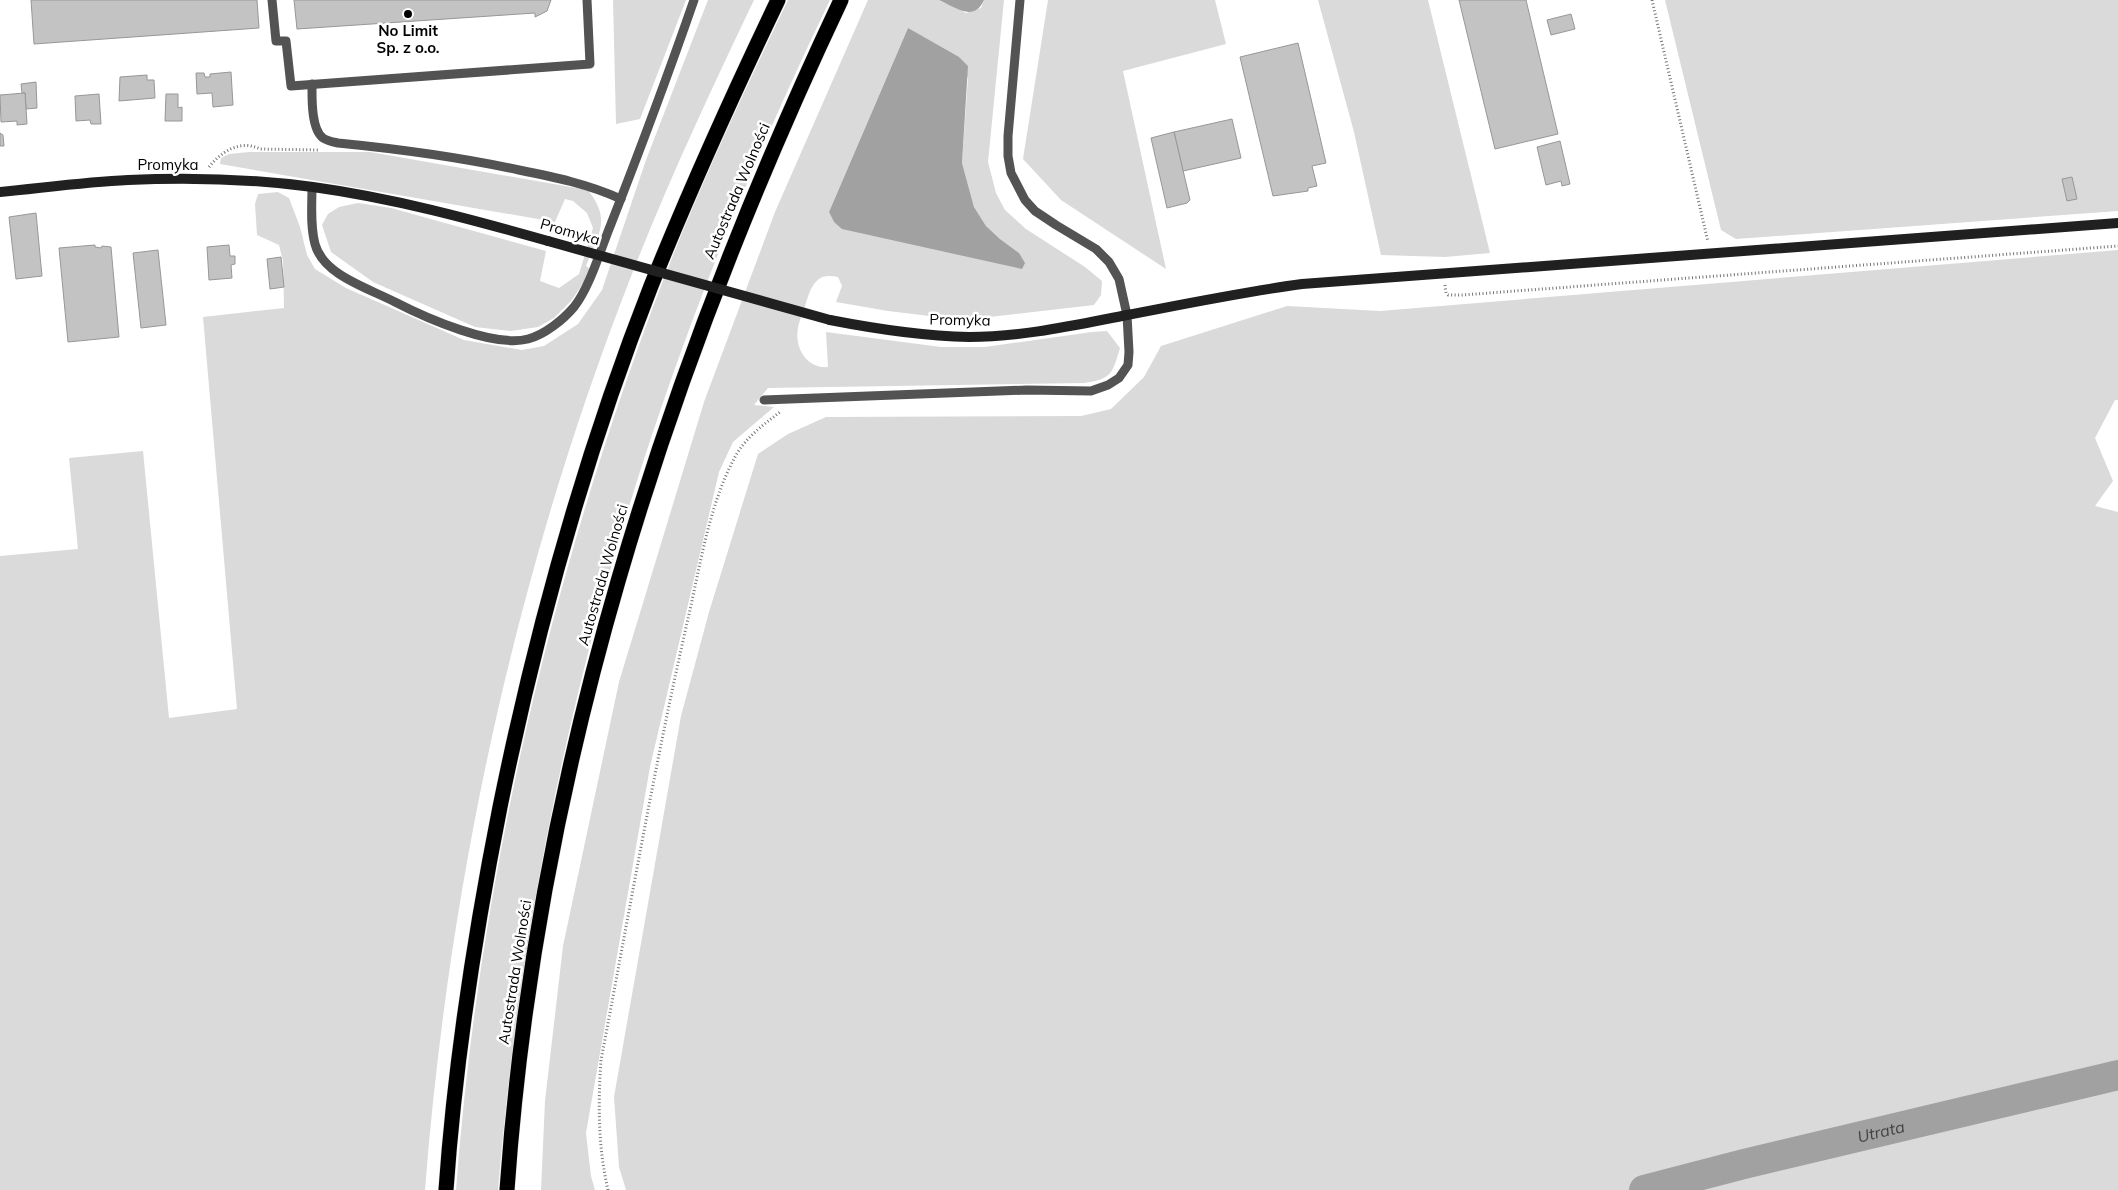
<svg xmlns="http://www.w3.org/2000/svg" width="2118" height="1190" font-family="Mulish,sans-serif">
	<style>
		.green { fill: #dadada; fill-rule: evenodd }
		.water { fill: #a1a1a1 }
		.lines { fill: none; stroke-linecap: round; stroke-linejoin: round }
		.river { stroke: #a1a1a1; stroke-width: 30 }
		.building { fill: #c3c3c3; stroke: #979797 }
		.highway-casing { stroke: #dbdbdb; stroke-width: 16 }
		.path { stroke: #757575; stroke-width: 3; stroke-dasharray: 1 2.5; stroke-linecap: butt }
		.lane { stroke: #535353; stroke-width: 9 }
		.secondary { stroke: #202020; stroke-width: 10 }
		.highway { stroke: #000; stroke-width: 15 }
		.secondary-bridge { stroke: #202020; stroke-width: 10 }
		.poi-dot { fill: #000; stroke: #fff; stroke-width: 2 }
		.labels { text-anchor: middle; stroke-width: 5; stroke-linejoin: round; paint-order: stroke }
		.poi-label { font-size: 15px; font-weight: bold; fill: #000; stroke: #fff }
		.street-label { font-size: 15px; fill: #000; stroke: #fff }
		.water-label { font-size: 16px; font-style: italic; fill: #424242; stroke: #fff }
	</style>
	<rect width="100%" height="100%" fill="#fff"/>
	<g class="green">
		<path d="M 613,0 L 686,0 L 640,119 L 616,124 Z"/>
		<path d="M 708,0 L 754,0 C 710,92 667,184 630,279 C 517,568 449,881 425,1190 L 0,1190 L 0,556 L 78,549 L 69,458 L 143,451 L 169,718 L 237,709 L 203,317 L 284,308 L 283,261 L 279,245 L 257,235 L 255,204 L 258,194 L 278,192 L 289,198 L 300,227 L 307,255 L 315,269 L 346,288 L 464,340 L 522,350 L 544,346 L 578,324 L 602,290 L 646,160 Z"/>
		<path d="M 788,0 L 830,0 C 728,211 643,433 586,661 C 542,835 513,1011 498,1190 L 456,1190 C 479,883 550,579 659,291 C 697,192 742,96 788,0 Z"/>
		<path d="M 868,0 L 939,0 L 966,13 L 981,8 L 984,0 L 1004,0 L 988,162 L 996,193 L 1005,210 L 1026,229 L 1085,267 L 1102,281 L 1101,295 L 1094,305 L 963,320 L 888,311 L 836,302 L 842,286 L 838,277 C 831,276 825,275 819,279 C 811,285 808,296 805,306 C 803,313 799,321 798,328 C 794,348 807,369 828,367 L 826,332 L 941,347 L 985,347 L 1092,332 L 1107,331 L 1120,348 C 1112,374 1112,379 1084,383 L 768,388 L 754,405 L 774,407 L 733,442 L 719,472 L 650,767 L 586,1133 L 591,1176 L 595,1190 L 541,1190 L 545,1101 L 563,946 L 619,682 L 704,402 L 775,212 ZM 908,28 L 968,78 L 962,163 L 974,207 L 986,226 L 1000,239 L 1019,253 L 834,222 L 829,212 Z"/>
		<path d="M 1048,0 L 1215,0 L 1226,44 L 1123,71 L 1166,269 L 1061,200 L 1023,159 Z"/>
		<path d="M 1318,0 L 1428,0 L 1490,253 L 1445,257 L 1381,255 L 1354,132 Z"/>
		<path d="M 1665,0 L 2118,0 L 2118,211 L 1736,239 L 1721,230 Z"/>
		<path d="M 249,152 L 370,152 L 588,190 C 612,221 598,233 586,266 L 590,269 L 586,279 L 571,301 L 554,318 L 538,327 L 511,331 L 475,327 L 373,282 L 331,252 L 322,225 L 328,214 L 339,207 L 358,203 L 391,208 L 546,251 L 540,281 L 559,288 L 579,274 L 593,228 L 587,213 L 573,201 L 565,199 L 555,222 L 220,164 L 221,158 L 229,154 Z"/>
		<path d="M 2118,250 L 2118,400 L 2115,400 L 2095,438 L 2113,481 L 2095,506 L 2118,512 L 2118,1190 L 626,1190 L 619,1167 L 614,1097 L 681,716 L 709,612 L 758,454 L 788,434 L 826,417 L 1081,416 L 1111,409 L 1144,377 L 1161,346 L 1287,306 L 1380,311 Z"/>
	</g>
	<g class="water">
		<path d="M 939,0 L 984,0 C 974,23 955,7 939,0 Z"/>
		<path d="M 908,28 L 959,57 L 968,66 L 962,163 L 974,207 L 986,226 L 1000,239 L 1019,253 L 1025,263 L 1022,269 L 842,229 L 834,222 L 829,212 Z"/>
	</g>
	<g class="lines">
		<path class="river" id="s1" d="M 1644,1190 L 1744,1164 L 2118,1075"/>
	</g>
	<g class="building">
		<path d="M 31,0 L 257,0 L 259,28 L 34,44 Z"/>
		<path d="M 294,0 L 551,0 L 547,11 L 535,17 L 535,13 L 297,29 Z"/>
		<path d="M 1459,0 L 1526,0 L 1558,134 L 1495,149 Z"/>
		<path d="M 1571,14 L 1575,29 L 1551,35 L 1547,20 Z"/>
		<path d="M 1298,43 L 1326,163 L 1312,166 L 1317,186 L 1308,188 L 1308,191 L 1273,196 L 1240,57 Z"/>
		<path d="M 231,72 L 233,105 L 213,107 L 212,93 L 197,94 L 196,73 L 204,73 L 205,77 L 210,77 L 210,74 Z"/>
		<path d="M 147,75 L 147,80 L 154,80 L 155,98 L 119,101 L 120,77 Z"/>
		<path d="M 36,82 L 37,108 L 26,109 L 25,93 L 22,93 L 21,84 Z"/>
		<path d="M 25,93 L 27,124 L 17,125 L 17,121 L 1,122 L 0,95 Z"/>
		<path d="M 99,94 L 101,124 L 91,124 L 90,120 L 76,121 L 75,96 Z"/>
		<path d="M 166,94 L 178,94 L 178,108 L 182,107 L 182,121 L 165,121 Z"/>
		<path d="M 1232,119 L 1241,158 L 1183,171 L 1174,132 Z"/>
		<path d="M 1174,132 L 1190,200 L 1187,203 L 1167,208 L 1151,138 Z"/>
		<path d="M 0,133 L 3,135 L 4,146 L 0,146 Z"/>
		<path d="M 1560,141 L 1570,184 L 1562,186 L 1561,181 L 1546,185 L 1537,147 Z"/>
		<path d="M 2072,177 L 2077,199 L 2067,201 L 2062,179 Z"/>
		<path d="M 36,213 L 42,276 L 16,279 L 9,217 Z"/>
		<path d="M 95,245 L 95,247 L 101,248 L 102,246 L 111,247 L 119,337 L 68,342 L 59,248 Z"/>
		<path d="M 229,245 L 230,256 L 235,256 L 235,264 L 231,265 L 232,278 L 209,280 L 207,247 Z"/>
		<path d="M 158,250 L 166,325 L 141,328 L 133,253 Z"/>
		<path d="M 281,257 L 284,287 L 270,289 L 267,259 Z"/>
	</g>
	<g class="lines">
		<g class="highway-casing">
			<g id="highway">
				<path d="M 446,1190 C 455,1061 475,933 500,807 C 536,630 585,454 651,286 C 690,189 733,94 778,0"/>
				<path d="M 507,1190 C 536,774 664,375 841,0"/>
			</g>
		</g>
		<g class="path">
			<path d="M 1652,0 L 1708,242"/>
			<path d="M 209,167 C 221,152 240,139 260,149 L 319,150"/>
			<path d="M 1445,285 L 1446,293 L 1448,295 L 1462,295 L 2118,246"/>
			<path d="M 608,1190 C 598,1147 598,1104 601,1060 C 629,914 654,768 687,623 C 700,568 708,507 735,457 C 745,438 763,425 780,412"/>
		</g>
		<g class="lane">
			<path d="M 272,0 L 276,41 L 286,41 L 291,86 L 590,64 L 587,0"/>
			<path d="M 312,84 C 312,98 311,129 323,138 C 327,141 333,142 338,143 C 399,149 459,157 519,170 C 554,177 588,184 621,199"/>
			<path d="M 312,187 C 312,205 310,226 315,244 C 323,275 368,288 395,302 C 426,318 494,348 528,339 C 544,335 563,320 574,307 C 590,287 601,248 611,224 C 640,150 668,75 694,0"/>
			<path d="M 764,400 L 1027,390 L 1091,391 L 1108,385 L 1119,378 L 1128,365 L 1129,352 L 1127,315 L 1119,279 L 1109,262 L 1096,249 L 1056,225 L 1035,211 L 1025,200 L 1011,173 L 1008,156 L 1008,136 L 1020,0"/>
		</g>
		<g class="secondary">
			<path d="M 0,192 C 42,188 85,182 128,180 C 189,177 252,179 313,187 C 393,198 470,219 548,241"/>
			<path d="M 830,320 C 876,329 922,336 969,337 C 1022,337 1075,325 1127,315 C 1185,304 1243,292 1302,284 L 2118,223"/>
		</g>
		<use href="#highway" class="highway"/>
		<path class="secondary-bridge" d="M 548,241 L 830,320"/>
	</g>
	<circle class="poi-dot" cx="408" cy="14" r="5"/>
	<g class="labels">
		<g class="poi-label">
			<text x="408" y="36">No Limit<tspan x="408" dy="17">Sp. z o.o.</tspan></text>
		</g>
		<g class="street-label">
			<text x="168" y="170">Promyka</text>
			<text transform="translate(737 191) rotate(-67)" y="5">Autostrada Wolności</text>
			<text transform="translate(570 232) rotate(16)" y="5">Promyka</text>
			<text transform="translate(960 320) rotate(1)" y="5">Promyka</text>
			<text transform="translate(603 575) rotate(-74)" y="5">Autostrada Wolności</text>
			<text transform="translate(515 972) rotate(-81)" y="5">Autostrada Wolności</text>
		</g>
		<g class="water-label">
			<text dy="6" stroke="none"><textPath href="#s1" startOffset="244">Utrata</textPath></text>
		</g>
	</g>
</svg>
